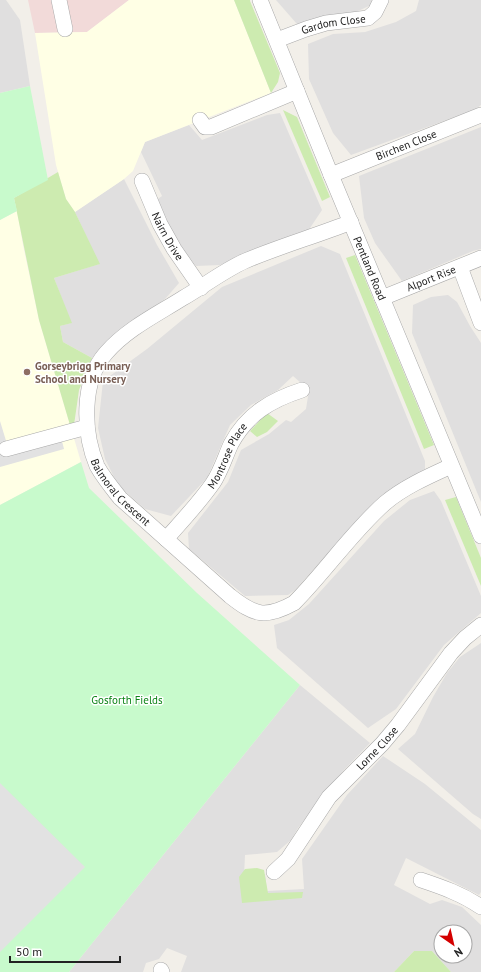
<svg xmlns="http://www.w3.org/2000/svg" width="481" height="972" font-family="'PT Sans',sans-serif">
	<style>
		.residential { fill: #e0dfdf; fill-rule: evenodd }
		.commercial { fill: #f2dad9 }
		.education { fill: #ffffe5 }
		.grass { fill: #cdebb0 }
		.park { fill: #c8facc }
		.parking { fill: #e2e2e2 }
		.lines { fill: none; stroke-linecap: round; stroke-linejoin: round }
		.minor-casing { stroke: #a9a9a9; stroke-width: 16 }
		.minor { stroke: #fff; stroke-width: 15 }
		.education-dot { fill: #8d6e63; stroke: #fff; stroke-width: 1.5 }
		.labels { text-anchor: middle; stroke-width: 3; stroke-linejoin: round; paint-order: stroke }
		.street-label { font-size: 11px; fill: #222; stroke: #fff }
		.education-label { font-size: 11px; font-weight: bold; fill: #785e54; stroke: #fff; text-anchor: start }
		.park-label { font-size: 11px; fill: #0c8416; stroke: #fff }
	</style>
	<rect width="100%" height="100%" fill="#f2efe9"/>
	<g class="residential">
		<path d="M 0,0 L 6,0 L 20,20 L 30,86 L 0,93 Z"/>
		<path d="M 276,0 L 372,0 L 371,5 L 356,12 L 329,16 L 297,24 Z"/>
		<path d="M 419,0 L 481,0 L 481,105 L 474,110 L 351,155 L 333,133 L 309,79 L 308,44 L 333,34 L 365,32 L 396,22 L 416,11 Z"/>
		<path d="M 280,113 L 322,210 L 308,231 L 275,242 L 220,265 L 196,266 L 167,229 L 155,201 L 162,196 L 141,152 L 145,142 L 189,125 L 202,140 L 267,115 Z"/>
		<path d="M 481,127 L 481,249 L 473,251 L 402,281 L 375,243 L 364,218 L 359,176 Z"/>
		<path d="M 124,179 L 157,245 L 179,283 L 165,299 L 109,339 L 92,358 L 63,342 L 60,326 L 71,323 L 54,278 L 99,264 L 75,212 Z"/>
		<path d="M 321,246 L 340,254 L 425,461 L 425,469 L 382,495 L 366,511 L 295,590 L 288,595 L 245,596 L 189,549 L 188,533 L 228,482 L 241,450 L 269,434 L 286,420 L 291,422 L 306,409 L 309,390 L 293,376 L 278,390 L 251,405 L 230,425 L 207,478 L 171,516 L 145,509 L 118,485 L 105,459 L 98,428 L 103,381 L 147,349 L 222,287 Z"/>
		<path d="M 448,295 L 457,302 L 470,326 L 481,343 L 481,502 L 412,333 L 413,305 L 431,297 Z"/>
		<path d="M 434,491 L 441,501 L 481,596 L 481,613 L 444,645 L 396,709 L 368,728 L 277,648 L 274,625 L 289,620 L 309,604 L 384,521 L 410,500 Z"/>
		<path d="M 481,643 L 481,819 L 473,814 L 398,749 L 415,734 L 433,697 L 447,673 L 460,657 Z"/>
		<path d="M 300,685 L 370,743 L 343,771 L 298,828 L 291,840 L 277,852 L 245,855 L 244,876 L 265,874 L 267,891 L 304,889 L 302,859 L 347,795 L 383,756 L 425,784 L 481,830 L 481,892 L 479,895 L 406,858 L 394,885 L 430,904 L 442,900 L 462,907 L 481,925 L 481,972 L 451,972 L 432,951 L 414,951 L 394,972 L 181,972 L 187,956 L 167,948 L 159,959 L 146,963 L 143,972 L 69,972 ZM 441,932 L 465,932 L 465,956 L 441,956 Z"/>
	</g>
	<path class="commercial" d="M 28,0 L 129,0 L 87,32 L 35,33 Z"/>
	<g class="education">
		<path d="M 129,0 L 234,0 L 271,93 L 145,142 L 133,171 L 124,179 L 75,212 L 66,199 L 56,165 L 35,33 L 87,32 Z"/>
		<path d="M 17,211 L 23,245 L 39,320 L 81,462 L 0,505 L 0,220 Z"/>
	</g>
	<g class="grass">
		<path d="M 234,0 L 250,0 L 250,1 L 280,73 L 278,82 L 271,93 Z"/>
		<path d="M 283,110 L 297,117 L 330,197 L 322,201 Z"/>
		<path d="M 58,172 L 66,199 L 75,212 L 100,264 L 54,278 L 72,323 L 60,326 L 63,342 L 92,358 L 79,390 L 74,425 L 70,425 L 39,320 L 14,198 Z"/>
		<path d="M 355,255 L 434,445 L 424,449 L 346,258 Z"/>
		<path d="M 267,413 L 278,421 L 267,432 L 257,437 L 250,431 Z"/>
		<path d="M 456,497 L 481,558 L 481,586 L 445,500 Z"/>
		<path d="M 257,868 L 264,870 L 268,893 L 303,892 L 302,898 L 242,903 L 239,877 L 245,869 Z"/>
		<path d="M 414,951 L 432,951 L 451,972 L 394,972 Z"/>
	</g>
	<g class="park">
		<path d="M 30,86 L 48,180 L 14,198 L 17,211 L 0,220 L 0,93 Z"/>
		<path d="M 81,462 L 89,488 L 197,593 L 300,685 L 69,972 L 0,972 L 0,505 Z"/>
	</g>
	<g class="parking">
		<path d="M 0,421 L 7,444 L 59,429 L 64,449 L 0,467 Z"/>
		<path d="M 0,783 L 85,867 L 0,952 Z"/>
	</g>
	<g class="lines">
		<g class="minor-casing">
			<g id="minor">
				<path d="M 59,0 L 65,29"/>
				<path id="s1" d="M 260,0 L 331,175 L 481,536"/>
				<path id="s2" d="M 277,40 L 306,29 L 326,23 L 368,18 L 375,12 L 381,0"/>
				<path d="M 200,120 L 205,127 L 211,127 L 297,91"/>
				<path id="s3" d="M 331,175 L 481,115"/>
				<path id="s4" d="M 142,181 L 160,224 L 174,249 L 201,288"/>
				<path id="s5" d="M 351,222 C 316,236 280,246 245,261 C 223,271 204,286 183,298 C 156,315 127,329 106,353 C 81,381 83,433 97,466 C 103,477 112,488 120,498 L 230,596 C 254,615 265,619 294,603 C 325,572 352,532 385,503 C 404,487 429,476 451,466"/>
				<path d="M 460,267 L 481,323"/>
				<path id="s6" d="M 382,298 L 481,258"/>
				<path d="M 6,449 L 87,427"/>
				<path id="s7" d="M 166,539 C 182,521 199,503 213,483 C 221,471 225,457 231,444 C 247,414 271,400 302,390"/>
				<path id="s8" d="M 274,872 L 288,859 L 329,797 L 382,744 L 398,725 L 451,653 L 465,638 L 481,625"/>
				<path d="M 421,880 C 442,887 462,894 481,907"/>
				<path d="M 161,970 L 162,972"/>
			</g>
		</g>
		<use href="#minor" class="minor"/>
	</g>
	<circle class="education-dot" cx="27" cy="372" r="4"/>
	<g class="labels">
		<g class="street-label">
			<text dy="4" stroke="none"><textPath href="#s2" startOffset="59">Gardom Close</textPath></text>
			<text dy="4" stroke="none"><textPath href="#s3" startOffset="81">Birchen Close</textPath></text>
			<text dy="4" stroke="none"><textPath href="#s4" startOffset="61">Nairn Drive</textPath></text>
			<text dy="4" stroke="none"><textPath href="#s1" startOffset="290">Pentland Road</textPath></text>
			<text dy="4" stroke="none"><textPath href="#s6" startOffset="53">Alport Rise</textPath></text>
			<text dy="4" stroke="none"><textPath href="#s7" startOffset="104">Montrose Place</textPath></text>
			<text dy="4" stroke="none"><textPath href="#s5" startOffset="434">Balmoral Crescent</textPath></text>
			<text dy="4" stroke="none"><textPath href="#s8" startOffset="162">Lorne Close</textPath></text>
		</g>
		<g class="education-label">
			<text x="35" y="370">Gorseybrigg Primary<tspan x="35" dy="13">School and Nursery</tspan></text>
		</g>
		<g class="park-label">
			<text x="127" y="704">Gosforth Fields</text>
		</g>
	</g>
	<g transform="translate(453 944) rotate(146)"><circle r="19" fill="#ffffff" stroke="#a7a7a7"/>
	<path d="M0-3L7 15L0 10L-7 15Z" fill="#d40000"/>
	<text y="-6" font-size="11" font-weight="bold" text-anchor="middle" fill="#222222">N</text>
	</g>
	<path d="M10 956v6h110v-6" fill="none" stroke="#222222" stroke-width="2"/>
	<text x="16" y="956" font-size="12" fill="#222222" stroke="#ffffff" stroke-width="3" paint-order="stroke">50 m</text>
</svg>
